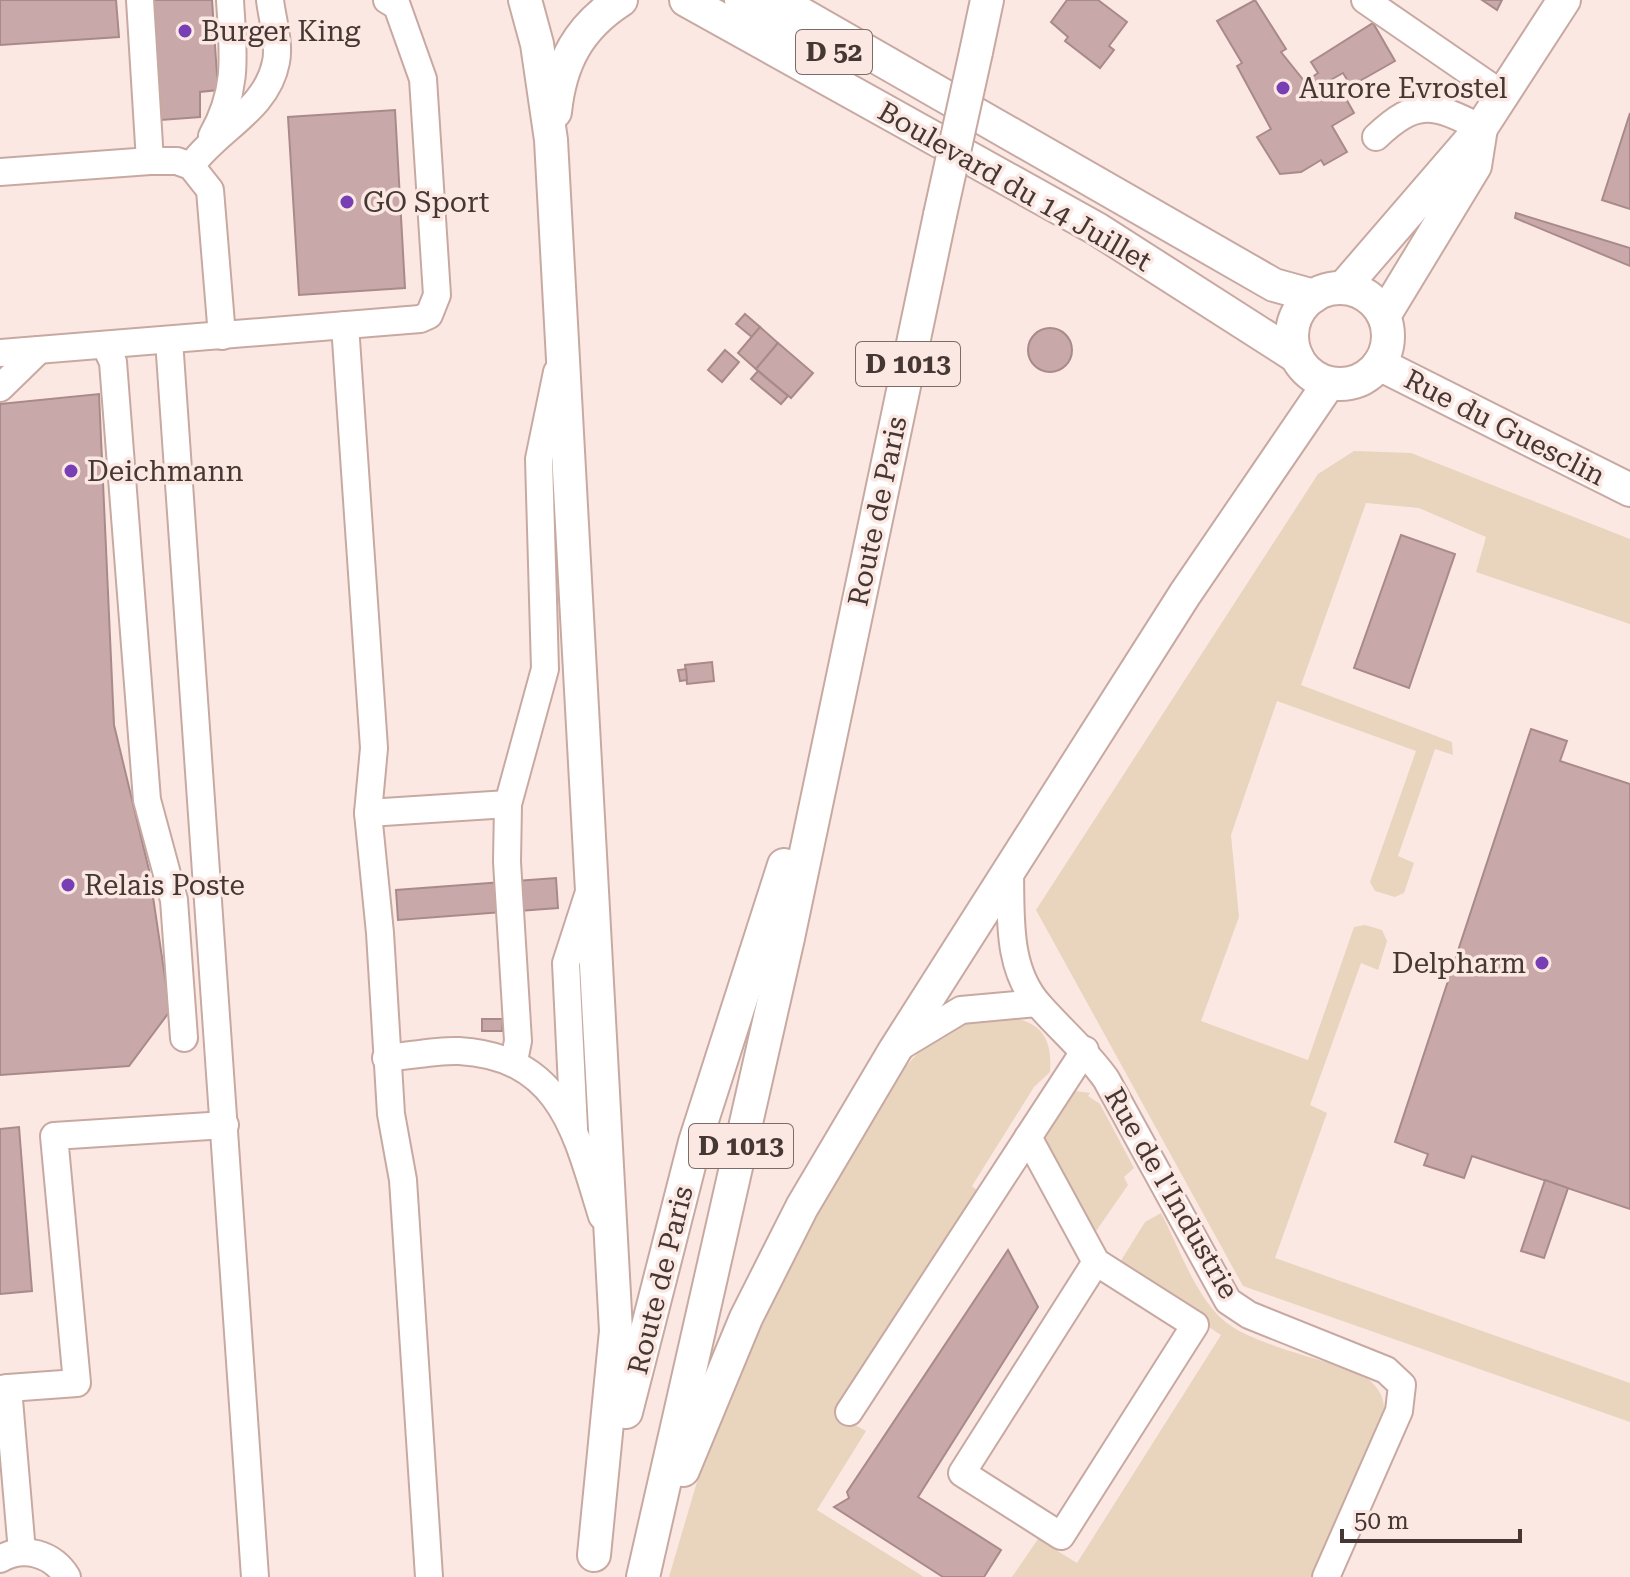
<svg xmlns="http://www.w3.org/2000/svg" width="1630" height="1577" font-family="'Roboto Serif',serif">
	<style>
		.green { fill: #e9d4bd }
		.building { fill: #c9a8aa; stroke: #a98a8b; stroke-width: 2 }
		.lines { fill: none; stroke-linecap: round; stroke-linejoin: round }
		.minor-casing { stroke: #c8a9a2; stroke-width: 30 }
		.major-casing { stroke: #c8a9a2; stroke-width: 36 }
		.minor { stroke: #fff; stroke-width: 26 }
		.major { stroke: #fff; stroke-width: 32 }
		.major-bridge-casing { stroke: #c8a9a2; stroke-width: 36; stroke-linecap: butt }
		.major-bridge { stroke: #fff; stroke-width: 32 }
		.poi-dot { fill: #783fb5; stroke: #fce8e3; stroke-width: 3 }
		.labels { text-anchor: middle; stroke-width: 7; stroke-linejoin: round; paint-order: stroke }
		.shield { fill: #fce8e3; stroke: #7b6c68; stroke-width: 2 }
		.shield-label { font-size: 26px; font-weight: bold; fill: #443734 }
		.poi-label { font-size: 28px; fill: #443734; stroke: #fce8e3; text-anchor: start }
		.street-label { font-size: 28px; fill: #443734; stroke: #fce8e3 }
	</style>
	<rect width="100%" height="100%" fill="#fce8e3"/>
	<g class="green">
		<path d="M 1354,451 L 1411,453 L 1630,539 L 1630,624 L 1476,572 L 1486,537 L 1419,508 L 1366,503 L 1301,685 L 1452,742 L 1453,755 L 1435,749 L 1398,856 L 1414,863 L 1404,893 L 1395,897 L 1375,891 L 1370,882 L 1416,751 L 1277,701 L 1231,835 L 1239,917 L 1201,1021 L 1308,1060 L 1354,927 L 1365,925 L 1382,930 L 1387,941 L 1378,970 L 1361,963 L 1310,1105 L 1327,1113 L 1275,1258 L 1630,1383 L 1630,1422 L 1243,1286 L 1036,910 L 1318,474 Z"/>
		<path d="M 967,1016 C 1011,1016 1055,1013 1050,1072 L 1034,1087 L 972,1186 L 978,1191 L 835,1414 L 866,1431 L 817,1510 L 924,1577 L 669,1577 L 706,1451 L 779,1270 L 890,1084 L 916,1055 Z"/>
		<path d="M 1075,1091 L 1090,1093 L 1088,1096 L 1100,1104 L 1134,1168 L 1124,1177 L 1128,1185 L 1094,1234 L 1045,1147 C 1043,1130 1058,1098 1075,1091 Z"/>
		<path d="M 1161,1213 C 1179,1247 1194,1293 1222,1319 C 1247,1343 1324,1360 1359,1372 C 1370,1379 1383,1391 1384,1406 C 1385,1430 1324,1546 1311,1577 L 1012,1577 L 1038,1539 L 1077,1563 L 1221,1335 L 1117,1267 L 1145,1222 Z"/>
	</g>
	<g class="building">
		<path d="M 0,0 L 116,0 L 119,37 L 0,45 Z"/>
		<path d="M 153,0 L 212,0 L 218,90 L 200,92 L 200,117 L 161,120 Z"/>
		<path d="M 1067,0 L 1098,0 L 1127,22 L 1109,46 L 1114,50 L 1100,68 L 1065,41 L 1068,37 L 1051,22 Z"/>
		<path d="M 1255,0 L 1286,49 L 1281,52 L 1305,82 L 1318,73 L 1311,62 L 1373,23 L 1395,61 L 1351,86 L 1343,73 L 1311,91 L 1317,101 L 1335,89 L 1341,90 L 1354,113 L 1332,126 L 1347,152 L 1324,165 L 1321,160 L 1301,172 L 1280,174 L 1257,137 L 1271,129 L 1237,66 L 1242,63 L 1217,21 Z"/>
		<path d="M 1482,0 L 1502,0 L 1497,10 Z"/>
		<path d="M 395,110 L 405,288 L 299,295 L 288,117 Z"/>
		<path d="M 1630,113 L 1630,209 L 1602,200 Z"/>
		<path d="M 1516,213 L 1630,248 L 1630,266 L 1515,218 Z"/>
		<path d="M 745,314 L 760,327 L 752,337 L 736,324 Z"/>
		<path d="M 760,327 L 778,343 L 756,369 L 738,353 Z"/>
		<circle cx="1050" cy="350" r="22"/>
		<path d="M 778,343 L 813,373 L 791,398 L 756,369 Z"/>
		<path d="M 725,350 L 739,362 L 722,382 L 708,370 Z"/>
		<path d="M 758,371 L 788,396 L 781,404 L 751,379 Z"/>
		<path d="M 99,394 L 114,725 L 149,870 L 170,1011 L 129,1066 L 0,1075 L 0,404 Z"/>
		<path d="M 1401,535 L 1455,554 L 1409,688 L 1354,668 Z"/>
		<path d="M 712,662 L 714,681 L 687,684 L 685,665 Z"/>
		<path d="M 686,669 L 687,680 L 680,681 L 678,670 Z"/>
		<path d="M 1531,729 L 1567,741 L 1560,761 L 1630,784 L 1630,1209 L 1472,1156 L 1464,1178 L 1424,1165 L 1428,1154 L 1395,1142 Z"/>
		<path d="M 556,878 L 558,908 L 398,920 L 396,890 Z"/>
		<path d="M 482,1019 L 503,1019 L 502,1031 L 482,1031 Z"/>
		<path d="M 19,1127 L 32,1291 L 0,1294 L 0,1129 Z"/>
		<path d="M 1545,1180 L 1568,1188 L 1544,1258 L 1521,1251 Z"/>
		<path d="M 1008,1250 L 1038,1307 L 918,1497 L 1001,1550 L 984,1577 L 943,1577 L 834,1507 L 849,1498 L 847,1492 Z"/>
	</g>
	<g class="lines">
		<g class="minor-casing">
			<g id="minor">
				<path d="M 140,0 L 150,161"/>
				<path d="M 1365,0 L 1503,95"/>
				<path d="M 212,136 C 239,89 233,52 230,0"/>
				<path d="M 1376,137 C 1417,98 1434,104 1481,128"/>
				<path d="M 191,166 C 217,129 267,110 276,62 C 280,44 272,18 270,0"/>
				<path d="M 0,172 L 150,161 L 177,161 L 191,166 L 210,190 L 222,336"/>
				<path d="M 345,325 L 374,748 L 368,813 L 380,933 L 391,1114 L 403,1180 L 429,1577"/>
				<path d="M 169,340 L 255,1577"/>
				<path d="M 105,345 L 113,362 L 147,800 L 174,900 L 184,1038"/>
				<path d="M 0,353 L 420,319 L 429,315 L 437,295 L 423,79 L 397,6 L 387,0"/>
				<path d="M 0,388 L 39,350"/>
				<path d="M 368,813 L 508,804"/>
				<path d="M 1010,874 C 1011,918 1007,969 1039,1005 C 1062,1031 1086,1051 1106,1079 L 1228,1301 L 1249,1315 L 1386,1370 L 1402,1385 L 1399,1411 L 1326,1577"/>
				<path d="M 898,1048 L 961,1010 L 1037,1003"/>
				<path d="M 386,1058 C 409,1056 437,1050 459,1051 C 562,1057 576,1133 602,1216"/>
				<path d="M 514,1061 L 518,1041 L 507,862 L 508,804 L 545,669 L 539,459 L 557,372"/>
				<path d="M 574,1128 L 566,963 L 588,895"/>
				<path d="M 1028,1137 L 1096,1262 L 1195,1325 L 1061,1536 L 962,1473 L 1096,1262"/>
				<path d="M 8,1388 L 77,1383 L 54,1136 L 225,1125"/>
				<path d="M 0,1389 L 8,1388 L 22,1552"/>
				<path d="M 849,1412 L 1085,1050"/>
				<path d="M 0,1559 C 24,1545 53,1554 67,1577"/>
			</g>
		</g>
		<g class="major-casing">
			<g id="major">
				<path d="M 525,0 L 537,44 L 551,140 L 616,1331 L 594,1555"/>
				<path d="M 686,0 L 1097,229 L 1297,357"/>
				<path d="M 741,0 L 795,30"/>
				<path d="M 777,0 L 1274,285 L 1314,296"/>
				<path d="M 976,52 L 987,0"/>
				<path d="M 555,112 C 560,62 579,27 621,0"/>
				<path d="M 1343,288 L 1481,128 L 1564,0"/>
				<circle cx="1340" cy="336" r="48"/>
				<path d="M 1384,316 L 1475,166 L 1481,128"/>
				<path d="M 1379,364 L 1630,490"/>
				<path d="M 626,1412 L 695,1142 L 784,865"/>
				<path d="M 683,1470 L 746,1318 L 802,1207 L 895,1050 L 1185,594 L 1329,383"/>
				<path d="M 643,1577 L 788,938 L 940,215"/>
			</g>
		</g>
		<use href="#minor" class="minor"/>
		<use href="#major" class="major"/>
		<g class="major-bridge-casing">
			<path id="major-bridge" d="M 940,215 L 976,52"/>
		</g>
		<use href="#major-bridge" class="major-bridge"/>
	</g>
	<g class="poi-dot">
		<circle cx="185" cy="31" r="8"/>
		<circle cx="1283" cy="88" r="8"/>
		<circle cx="347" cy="202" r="8"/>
		<circle cx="71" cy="471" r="8"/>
		<circle cx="68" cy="885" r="8"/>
		<circle cx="1542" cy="963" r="8"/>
	</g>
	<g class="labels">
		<g class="shield">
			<rect x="796" y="30" width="76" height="44" rx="6"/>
			<rect x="856" y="342" width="104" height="44" rx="6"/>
			<rect x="689" y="1124" width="104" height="44" rx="6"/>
		</g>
		<g class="shield-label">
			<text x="834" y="61">D 52</text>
			<text x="908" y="373">D 1013</text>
			<text x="741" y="1155">D 1013</text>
		</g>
		<g class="poi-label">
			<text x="201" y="41">Burger King</text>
			<text x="1299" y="98">Aurore Evrostel</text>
			<text x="363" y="212">GO Sport</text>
			<text x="87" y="481">Deichmann</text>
			<text x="84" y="895">Relais Poste</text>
			<text x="1526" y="973" text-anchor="end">Delpharm</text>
		</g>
		<g class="street-label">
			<text transform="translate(1015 186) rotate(30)" y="10">Boulevard du 14 Juillet</text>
			<text transform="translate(1505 427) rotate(27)" y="10">Rue du Guesclin</text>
			<text transform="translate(877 511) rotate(-78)" y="10">Route de Paris</text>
			<text transform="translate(1172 1193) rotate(60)" y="10">Rue de l'Industrie</text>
			<text transform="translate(660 1280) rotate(-76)" y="10">Route de Paris</text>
		</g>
	</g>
	<path d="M1342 1529v12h178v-12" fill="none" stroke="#443734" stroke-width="4"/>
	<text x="1354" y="1529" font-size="24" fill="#443734" stroke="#fce8e3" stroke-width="6" paint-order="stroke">50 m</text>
</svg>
